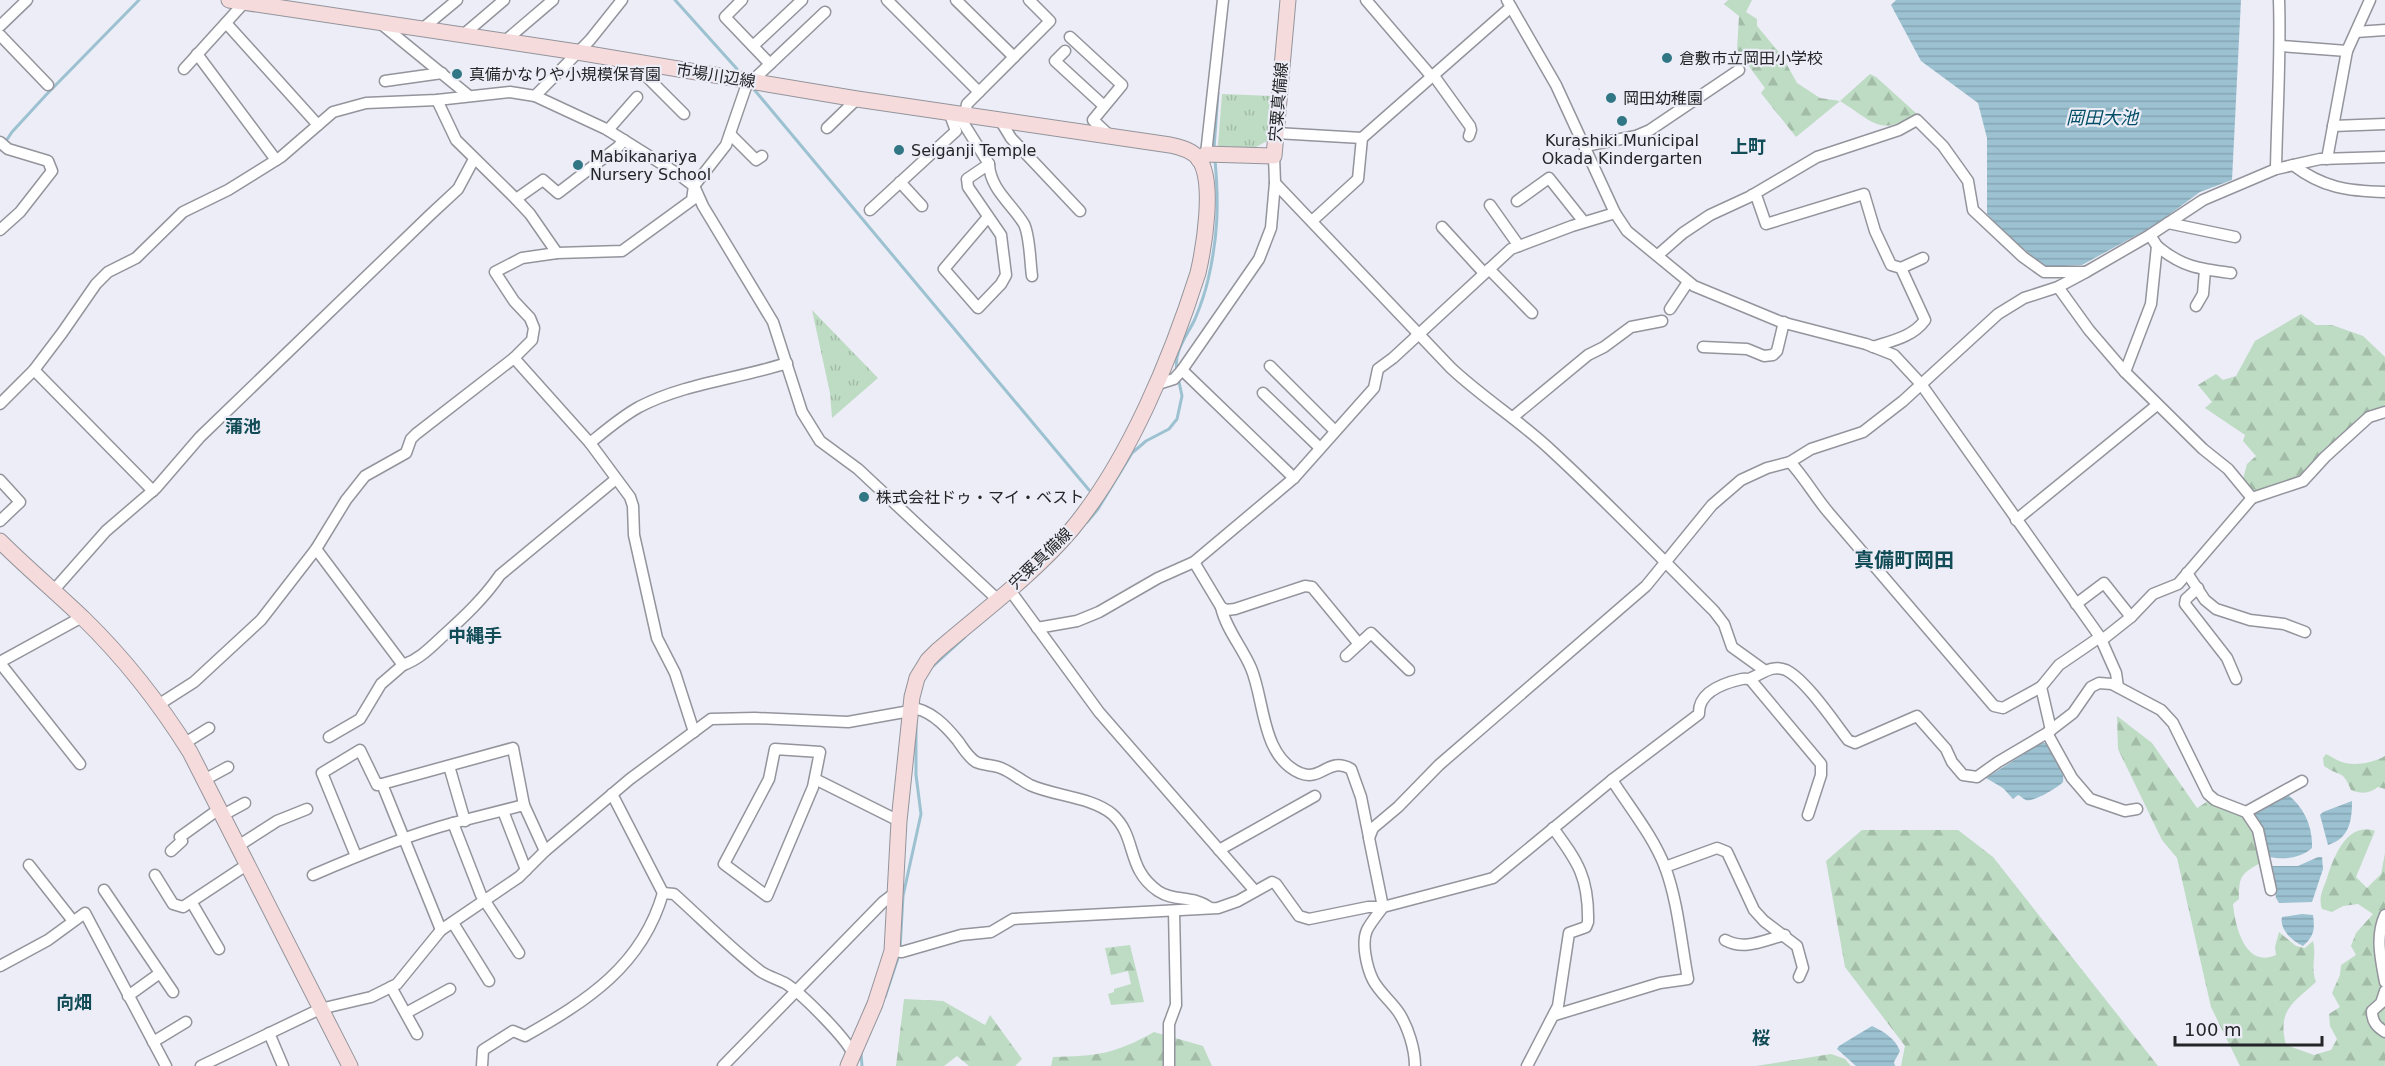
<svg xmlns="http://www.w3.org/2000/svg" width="2385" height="1066" font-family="'DejaVu Sans','Noto Sans JP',sans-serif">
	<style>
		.grass { fill: url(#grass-tufts) }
		.forest { fill: url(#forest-firs) }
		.water { fill: url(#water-rules) }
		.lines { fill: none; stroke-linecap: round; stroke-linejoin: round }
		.stream { stroke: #9cc1d1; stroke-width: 3 }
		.street-casing { stroke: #93949c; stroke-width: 13 }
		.secondary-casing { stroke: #93949c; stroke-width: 17 }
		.street { stroke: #fff; stroke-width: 10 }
		.secondary { stroke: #f5dbdb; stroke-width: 15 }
		.poi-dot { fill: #317684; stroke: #ecedf6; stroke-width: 2 }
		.labels { text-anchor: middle; stroke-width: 4.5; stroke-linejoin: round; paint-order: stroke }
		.poi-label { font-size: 16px; fill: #242528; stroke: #ecedf6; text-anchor: start }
		.street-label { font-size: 16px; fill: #242528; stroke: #ecedf6 }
		.water-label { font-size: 18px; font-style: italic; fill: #024e66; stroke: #ecedf6 }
		.neighbourhood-label { font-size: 18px; font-weight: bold; fill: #124c57; stroke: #ecedf6 }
		.quarter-label { font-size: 20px; font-weight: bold; fill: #124c57; stroke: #ecedf6 }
	</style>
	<defs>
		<pattern id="grass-tufts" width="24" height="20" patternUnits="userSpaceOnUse" patternTransform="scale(1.5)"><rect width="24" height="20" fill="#bedbc4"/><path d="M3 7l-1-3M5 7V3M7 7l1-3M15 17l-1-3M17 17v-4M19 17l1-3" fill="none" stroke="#a3bca8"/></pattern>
		<pattern id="forest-firs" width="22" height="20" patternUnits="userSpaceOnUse" patternTransform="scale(1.5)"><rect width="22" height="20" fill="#bedbc4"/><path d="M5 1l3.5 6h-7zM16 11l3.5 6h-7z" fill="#a3bca8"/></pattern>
		<pattern id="water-rules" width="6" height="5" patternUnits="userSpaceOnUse" patternTransform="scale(1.5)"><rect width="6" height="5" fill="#9cc1d1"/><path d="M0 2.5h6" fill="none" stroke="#86a6b3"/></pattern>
	</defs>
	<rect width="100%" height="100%" fill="#ecedf6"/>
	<g class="grass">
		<path d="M 1222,94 L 1273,96 L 1269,140 L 1254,148 L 1218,146 Z"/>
		<path d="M 812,310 L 878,378 L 832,418 L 830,393 Z"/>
	</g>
	<g class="forest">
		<path d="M 1728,0 L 1752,0 L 1746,12 L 1757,19 L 1757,26 L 1782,56 L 1797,83 L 1820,98 L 1840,101 L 1870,74 L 1876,77 L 1917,114 C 1879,137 1874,122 1840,101 L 1796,137 L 1761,93 L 1765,88 L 1737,50 L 1739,16 L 1724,4 Z"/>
		<path d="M 2301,314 L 2316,325 L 2332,325 L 2363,336 L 2385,357 L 2385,407 L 2301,478 L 2263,492 L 2252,489 L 2243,479 L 2247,464 L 2256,456 L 2243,441 L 2245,435 L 2205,408 L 2212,402 L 2198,385 L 2216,374 L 2223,380 L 2236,376 L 2255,341 Z"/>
		<path d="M 2117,716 L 2152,743 L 2197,808 L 2208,801 C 2249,815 2253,819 2262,862 C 2241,874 2239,875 2239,899 L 2233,904 C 2235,926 2245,969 2276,955 L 2275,947 L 2279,932 L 2296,946 L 2305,948 L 2313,941 C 2317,957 2310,966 2316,982 C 2293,1003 2277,1010 2286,1045 L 2314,1055 L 2331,1050 L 2337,1039 L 2330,1026 L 2329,1014 L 2340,1007 L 2332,993 L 2340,975 L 2341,965 L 2356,955 L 2351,946 L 2356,933 L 2373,914 L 2358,904 L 2343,906 L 2332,912 L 2322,909 C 2318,897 2323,890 2327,878 C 2334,857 2346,822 2375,831 L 2356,877 L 2367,888 L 2381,874 L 2385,853 L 2385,1066 L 2240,1066 L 2211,1007 L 2177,858 L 2162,840 L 2118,749 Z"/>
		<path d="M 2326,754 C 2331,756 2334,759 2339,761 C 2352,767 2373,763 2385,756 L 2385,789 L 2378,787 C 2369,794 2362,794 2351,790 C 2343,769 2339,777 2324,766 L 2323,758 Z"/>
		<path d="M 1862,830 L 1958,830 L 1993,857 L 2158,1066 L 1901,1066 L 1905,1046 L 1845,967 L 1826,861 Z"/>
		<path d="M 1130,945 L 1144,1002 L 1111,1005 L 1108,994 L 1114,992 L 1114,989 L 1131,984 L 1128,971 L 1111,975 L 1105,948 Z"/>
		<path d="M 904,999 L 943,1001 L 985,1025 L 990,1015 L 1022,1059 L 1015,1066 L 969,1066 L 957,1056 L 944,1066 L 896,1066 Z"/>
		<path d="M 1154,1032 L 1203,1046 L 1212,1066 L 1051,1066 L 1053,1057 C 1097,1056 1115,1054 1154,1032 Z"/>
		<path d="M 1831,1054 L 1845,1059 L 1851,1066 L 1756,1066 Z"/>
	</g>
	<g class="water">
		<path d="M 1896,0 L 2241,0 L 2232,180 L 2200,192 L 2155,225 L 2082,265 L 2045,267 L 2008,236 L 1987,214 L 1987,138 L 1978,103 L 1921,61 L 1891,5 Z"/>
		<path d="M 2041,743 L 2046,743 C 2055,754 2065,768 2063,782 C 2059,787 2032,803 2026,800 C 2023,799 2021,796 2018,795 L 2013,799 L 2003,788 L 1986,778 Z"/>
		<path d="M 2287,794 C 2304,807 2313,827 2312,848 C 2301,858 2284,860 2270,857 L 2261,826 L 2253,813 Z"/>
		<path d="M 2352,801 C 2352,822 2349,838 2328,845 L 2320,815 L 2323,812 Z"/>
		<path d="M 2318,857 L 2322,857 L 2323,869 L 2312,902 L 2279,903 L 2276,898 L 2272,866 L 2298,866 Z"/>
		<path d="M 2302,914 L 2313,915 C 2315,930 2314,936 2303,946 C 2292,941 2279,929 2282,917 Z"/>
		<path d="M 1872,1026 C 1884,1032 1895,1038 1900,1051 L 1894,1062 L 1895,1066 L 1856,1066 L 1837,1049 L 1839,1046 Z"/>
	</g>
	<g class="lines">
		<g class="stream">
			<path d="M 675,0 L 737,69"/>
			<path d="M 752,87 L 1089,490"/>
			<path d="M 1214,148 L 1218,93"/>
			<path d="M 0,150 L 12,132 L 46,95 L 139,0"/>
			<path d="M 1177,371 C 1173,352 1187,336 1195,319 C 1200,307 1205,293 1208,280 C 1218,237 1219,204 1215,160"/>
			<path d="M 1087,522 L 1098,509 L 1132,453 L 1146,441 L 1169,429 L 1177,419 L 1182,396 L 1178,377"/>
			<path d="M 932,667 L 965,637"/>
			<path d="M 900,949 L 903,896 L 921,814 L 916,775 L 916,724"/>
			<path d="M 885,997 L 899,955"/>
			<path d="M 861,1053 L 862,1066"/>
		</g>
		<g class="street-casing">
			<g id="street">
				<path d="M 742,0 L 725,17 L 770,64"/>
				<path d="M 887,0 L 979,92 L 1050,21 L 1029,0"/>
				<path d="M 956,0 L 1014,57"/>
				<path d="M 1366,0 L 1432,77"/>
				<path d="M 1507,0 L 1556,85 L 1615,213 L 1627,231 L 1694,286 L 1781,322 L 1866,344 L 1894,355 L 1921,384 L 2100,637 L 2116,673 L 2118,687"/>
				<path d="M 226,23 L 318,125"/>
				<path d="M 380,23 L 468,95"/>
				<path d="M 0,26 L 27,0"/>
				<path d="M 422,29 L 457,0"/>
				<path d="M 2356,32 L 2385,30"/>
				<path d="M 0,35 L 48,85"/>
				<path d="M 463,35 L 504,0"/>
				<path d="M 1070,37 L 1122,85 L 1093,120 L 1110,136"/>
				<path d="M 505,41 L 553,0"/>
				<path d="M 753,46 L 802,0"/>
				<path d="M 2281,46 L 2347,51"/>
				<path d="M 1065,51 L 1055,61 L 1104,106"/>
				<path d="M 197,54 L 276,160"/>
				<path d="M 632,62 L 684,114"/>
				<path d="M 184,69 L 244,3"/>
				<path d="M 1434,76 L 1470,126 L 1471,130 L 1469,136"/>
				<path d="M 385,81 L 442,73"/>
				<path d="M 752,81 L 825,12"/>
				<path d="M 535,96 L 590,40 L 622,0"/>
				<path d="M 437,100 L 456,140 L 516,199"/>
				<path d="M 957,113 L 989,164 L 967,179 L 968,187 L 1001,235 L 1006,275 L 1001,284 L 978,308 L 944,269 L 988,217"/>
				<path d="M 965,114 L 967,104 L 979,92"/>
				<path d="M 1000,120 L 1011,138 L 1080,211"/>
				<path d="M 2333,126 L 2385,124"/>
				<path d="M 827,128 L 857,99"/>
				<path d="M 608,130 L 637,97"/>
				<path d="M 1276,133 L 1362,138 L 1511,7"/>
				<path d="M 730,134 L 756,160 L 762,156"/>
				<path d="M 0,142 L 8,149 L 48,161 L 52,171 L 20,212 L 0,230"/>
				<path d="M 1585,146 L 1636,136 L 1650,130 L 1739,70"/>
				<path d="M 1206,154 L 1223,0"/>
				<path d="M 2327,159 L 2347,51 L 2370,0"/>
				<path d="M 989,164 C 990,189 1012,204 1024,224 C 1030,236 1030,262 1032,276"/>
				<path d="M 2293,165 C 2323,188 2348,191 2385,192"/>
				<path d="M 2276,169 C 2277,113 2281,56 2279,0"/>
				<path d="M 900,182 L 922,206"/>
				<path d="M 1275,183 L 1451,368 C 1484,399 1522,422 1554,453 C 1609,504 1661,558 1714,611 L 1724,624 L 1732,647 L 1764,670"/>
				<path d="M 1752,195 L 1757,198 L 1766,224 L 1864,194 L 1875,231 L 1891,265 L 1901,268 L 1925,320 C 1913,337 1891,341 1873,347"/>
				<path d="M 1517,201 L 1549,178 L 1584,222"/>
				<path d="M 1490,205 L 1519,246"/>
				<path d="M 870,210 L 956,131 L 949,112"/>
				<path d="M 1312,221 L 1358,179 L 1362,138"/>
				<path d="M 2168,223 L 2235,237"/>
				<path d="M 1442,227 L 1484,273"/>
				<path d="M 2150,235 L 2157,246 L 2151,304 L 2125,372 L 2203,449 L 2228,469 L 2252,498"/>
				<path d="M 2157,246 C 2182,267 2199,269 2231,273"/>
				<path d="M 557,253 L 530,214 L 516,199 L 543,180 L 558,193 L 618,147 L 624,140"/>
				<path d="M 1658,255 L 1683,233 L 1710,215 L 1749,197 L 1817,157 L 1899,130 L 1917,120 L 1943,146 L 1968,181 L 1973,210 L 2023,257 L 2044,272 L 2086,272"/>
				<path d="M 1901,268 L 1923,258"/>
				<path d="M 1489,269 L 1532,313"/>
				<path d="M 2058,287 L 2089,330 L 2125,372"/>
				<path d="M 2196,306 L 2203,294 L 2205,270"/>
				<path d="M 1670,309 L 1688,282"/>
				<path d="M 1703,347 L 1747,349 L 1764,356 L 1773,355 L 1777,351 L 1784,322"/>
				<path d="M 514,358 L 590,443 L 630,497 L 633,506 L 634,535 L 657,638 L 675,673 L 694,732"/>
				<path d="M 1270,366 L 1335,431"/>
				<path d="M 34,370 L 153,491"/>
				<path d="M 1182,370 L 1294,478"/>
				<path d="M 1155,385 L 1174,379 L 1182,370 L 1259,259 L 1271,228 L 1275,183 L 1274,156"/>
				<path d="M 1263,393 L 1320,448"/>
				<path d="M 0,404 L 34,370 L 62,333 L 96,284 L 108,272 L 136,258 L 183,212 L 228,190 L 281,157 L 333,112 L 366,103 L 437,100 L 510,92 L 535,96 L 606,129 L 678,174 L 694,186 L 703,206 L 773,322 L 802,412 L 820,441 L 858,469 L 997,599"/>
				<path d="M 1513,417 L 1588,355 L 1604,347 L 1631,327 L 1662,321"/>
				<path d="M 590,443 C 606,430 621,417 639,407 C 685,383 738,379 787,363"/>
				<path d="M 1790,462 C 1805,478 1815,497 1829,513 C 1884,577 1939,642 1994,706 L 2003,708 L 2041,687"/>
				<path d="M 0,480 L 20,502 L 0,521"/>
				<path d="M 2016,520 L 2157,405"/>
				<path d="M 316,549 L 403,665 C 420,659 431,647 444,635 C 465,616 484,598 500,575 L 616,479"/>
				<path d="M 1194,562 L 1221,607 L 1226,610 L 1235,609 L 1305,586 L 1312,587 L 1359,644"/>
				<path d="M 2187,573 L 2205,600 L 2216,609 L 2250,620 L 2284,624 L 2305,632"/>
				<path d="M 2198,588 L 2186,599 L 2185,604 L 2227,658 L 2236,679"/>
				<path d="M 1009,589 L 1099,712 L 1255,891"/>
				<path d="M 53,591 L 106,531 L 156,488 L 200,437 L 430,215 L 458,189 L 474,159"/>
				<path d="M 2076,604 L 2104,583 L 2131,617"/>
				<path d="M 1221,607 C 1226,629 1242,647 1251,668 C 1265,701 1261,756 1300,773 C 1322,782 1328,756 1351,769 L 1361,797 L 1369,837"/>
				<path d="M 1037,628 L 1077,621 L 1099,612 L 1158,578 L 1194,562 L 1294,478 L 1374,388 L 1378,369 L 1393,358 L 1511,249 L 1572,226 L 1615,213"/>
				<path d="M 2102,640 L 2131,617 L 2153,594 L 2178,584 L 2252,498 L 2303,481 L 2325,457 L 2369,417 L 2385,412"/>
				<path d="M 1346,656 L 1371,633 L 1409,670"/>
				<path d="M 0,662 L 82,617"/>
				<path d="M 0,663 L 80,764"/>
				<path d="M 1750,679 L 1821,764 L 1821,775 L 1808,815"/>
				<path d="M 158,705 L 194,682 L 261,620 L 316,549 L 346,500 L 365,476 L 406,453 L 411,439 L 416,434 L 514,358 L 532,340 L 534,328 L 530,318 L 514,301 L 495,272 L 522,258 L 557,253 L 622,251 L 692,200 L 694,186 L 726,145 L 748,81"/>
				<path d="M 911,708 C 930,709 946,726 958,741 C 963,748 968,757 976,762 C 983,765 991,765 998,767 C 1009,770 1020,780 1030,785 C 1054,796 1092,797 1112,814 C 1138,837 1125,868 1158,891 C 1174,902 1194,895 1210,908"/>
				<path d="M 2051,730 L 2041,687 L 2059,665 L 2100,637"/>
				<path d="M 2047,733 L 2072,778 L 2090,799 L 2125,811 L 2137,809"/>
				<path d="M 329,737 L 360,719 L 381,684 L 403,665"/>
				<path d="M 185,743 L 209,728"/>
				<path d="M 775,749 L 820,752 L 813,787 L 767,896 L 724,864 L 769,779 Z"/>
				<path d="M 449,766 L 465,821"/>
				<path d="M 815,779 L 899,821"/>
				<path d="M 204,780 L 228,767"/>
				<path d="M 503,811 L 526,870"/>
				<path d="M 2246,812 L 2258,830 L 2271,890"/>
				<path d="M 223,815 L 245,803"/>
				<path d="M 453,823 L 524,805 L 545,851"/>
				<path d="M 238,846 L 277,821 L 307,809"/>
				<path d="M 1219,850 L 1315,796"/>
				<path d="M 171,851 L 182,841 L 180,837 L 219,809"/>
				<path d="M 356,856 L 322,773 L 360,750 L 377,785 L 382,784"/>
				<path d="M 29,865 L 73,921"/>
				<path d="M 1665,867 L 1717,848 L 1727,852 L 1754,910 L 1764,921 L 1797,946 L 1803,968 L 1799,977"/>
				<path d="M 155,875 L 173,904 L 183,907 L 248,864"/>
				<path d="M 313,875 C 359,855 405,836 453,823 L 481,895 L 519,953"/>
				<path d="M 104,890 L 173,992"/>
				<path d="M 663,893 L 674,894 C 702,919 730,948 760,971 C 767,976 777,979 785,983 C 800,992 850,1041 854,1057"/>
				<path d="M 192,903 L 219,949"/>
				<path d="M 2385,915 C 2375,937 2381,960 2385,982"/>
				<path d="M 453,923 L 489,981"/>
				<path d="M 441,930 L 382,784 L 513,748 L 524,805"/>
				<path d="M 1725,940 C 1745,951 1764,940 1785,935"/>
				<path d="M 892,951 L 902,952 L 961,935 L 991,932 L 1013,919 L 1218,908 L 1238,901 L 1272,882 L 1276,884 L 1299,916 L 1309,919 L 1368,907 L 1383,907 L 1482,881 L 1493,878 L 1612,780 L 1699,714 C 1698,692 1724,683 1742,679 C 1747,678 1747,680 1751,678 C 1762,674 1772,664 1786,670 C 1806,680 1834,722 1848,740 L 1855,743 L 1917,716 L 1946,749 L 1952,762 L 1963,775 L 1977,777 L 1998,762 L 2047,733 L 2073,713 L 2091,687 L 2099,683 L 2112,684 L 2161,710 L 2173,723 L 2208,794 L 2215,800 L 2246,812 L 2302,781"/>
				<path d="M 0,966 L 48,940 L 85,913 L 166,1066"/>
				<path d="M 391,987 L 417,1034"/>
				<path d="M 2385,991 L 2381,1003 L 2372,1011 C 2372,1022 2377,1027 2385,1032"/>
				<path d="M 128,996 L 160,973"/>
				<path d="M 406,1013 L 450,989"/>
				<path d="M 1555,1015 L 1660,983 L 1688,979 C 1681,942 1678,902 1665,867 C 1653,836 1630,808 1612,780"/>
				<path d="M 269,1033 L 283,1066"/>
				<path d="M 153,1042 L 186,1022"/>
				<path d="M 201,1066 L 320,1009 L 371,997 L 397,984 L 441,930 L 519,877 L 545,851 L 630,779 L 711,719 L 755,718 L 848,722 L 910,711"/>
				<path d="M 482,1066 L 483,1050 L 513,1031 L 525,1036 C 587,1001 642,966 663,893 L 612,794"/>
				<path d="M 723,1066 L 883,902 L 895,893"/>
				<path d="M 1169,1066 L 1169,1024 L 1176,1005 L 1174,911"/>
				<path d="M 1415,1066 C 1415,1049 1408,1027 1399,1013 C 1392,1002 1379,992 1373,980 C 1367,968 1361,943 1367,930 C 1371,922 1378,914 1383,907 L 1369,838 L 1373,828 L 1398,807 L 1439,765 L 1646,586 L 1712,505 L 1741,480 L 1767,468 L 1790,462 L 1811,449 L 1863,432 L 1903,401 L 1998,314 L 2024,298 L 2058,287 L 2086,272 L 2150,235 L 2203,200 L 2276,169 L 2320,159 L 2385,157"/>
				<path d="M 1527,1066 L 1558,1006 L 1569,933 L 1586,927 L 1588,922 C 1589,878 1578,862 1553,828"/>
			</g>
		</g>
		<g class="secondary-casing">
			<g id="secondary">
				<path d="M 229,0 L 577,52 L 857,99 L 1170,145 C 1180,147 1192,150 1199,159 C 1215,182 1204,247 1198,273 C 1171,358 1129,460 1072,529 C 1033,575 982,612 937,651 L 928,660 L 917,678 L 912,697 L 899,821 L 892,951 L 875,1004 L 848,1066"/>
				<path d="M 1199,160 L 1206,154 L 1274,156 L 1288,0"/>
				<path d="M 0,541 C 27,568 57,593 84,619 C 125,659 160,704 190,752 L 350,1066"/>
			</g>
		</g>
		<use href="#street" class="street"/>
		<use href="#secondary" class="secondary"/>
	</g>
	<g class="poi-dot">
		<circle cx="1667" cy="58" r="6"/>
		<circle cx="457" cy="74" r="6"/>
		<circle cx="1611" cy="98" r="6"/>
		<circle cx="1622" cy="121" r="6"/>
		<circle cx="899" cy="150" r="6"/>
		<circle cx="578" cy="165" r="6"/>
		<circle cx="864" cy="497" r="6"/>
	</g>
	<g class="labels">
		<g class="poi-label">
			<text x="1679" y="64">倉敷市立岡田小学校</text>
			<text x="469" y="80">真備かなりや小規模保育園</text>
			<text x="1623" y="104">岡田幼稚園</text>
			<text x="1622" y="146" text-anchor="middle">Kurashiki Municipal<tspan x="1622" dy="18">Okada Kindergarten</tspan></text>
			<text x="911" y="156">Seiganji Temple</text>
			<text x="590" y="162">Mabikanariya<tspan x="590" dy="18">Nursery School</tspan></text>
			<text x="876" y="503">株式会社ドゥ・マイ・ベスト</text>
		</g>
		<g class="street-label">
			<text transform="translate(716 75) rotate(9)" y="6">市場川辺線</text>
			<text transform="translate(1278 102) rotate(-85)" y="6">宍粟真備線</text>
			<text transform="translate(1040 558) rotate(-44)" y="6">宍粟真備線</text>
		</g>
		<g class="water-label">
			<text x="2102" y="124">岡田大池</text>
		</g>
		<g class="neighbourhood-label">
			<text x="1748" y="153">上町</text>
			<text x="243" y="433">蒲池</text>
			<text x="475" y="642">中縄手</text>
			<text x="74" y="1009">向畑</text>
			<text x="1761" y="1044">桜</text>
		</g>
		<g class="quarter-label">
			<text x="1904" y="567">真備町岡田</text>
		</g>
	</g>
	<path d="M2175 1036v9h147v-9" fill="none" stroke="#242528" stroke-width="3"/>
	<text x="2184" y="1036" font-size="18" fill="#242528" stroke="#ecedf6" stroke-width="4.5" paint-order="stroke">100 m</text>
</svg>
